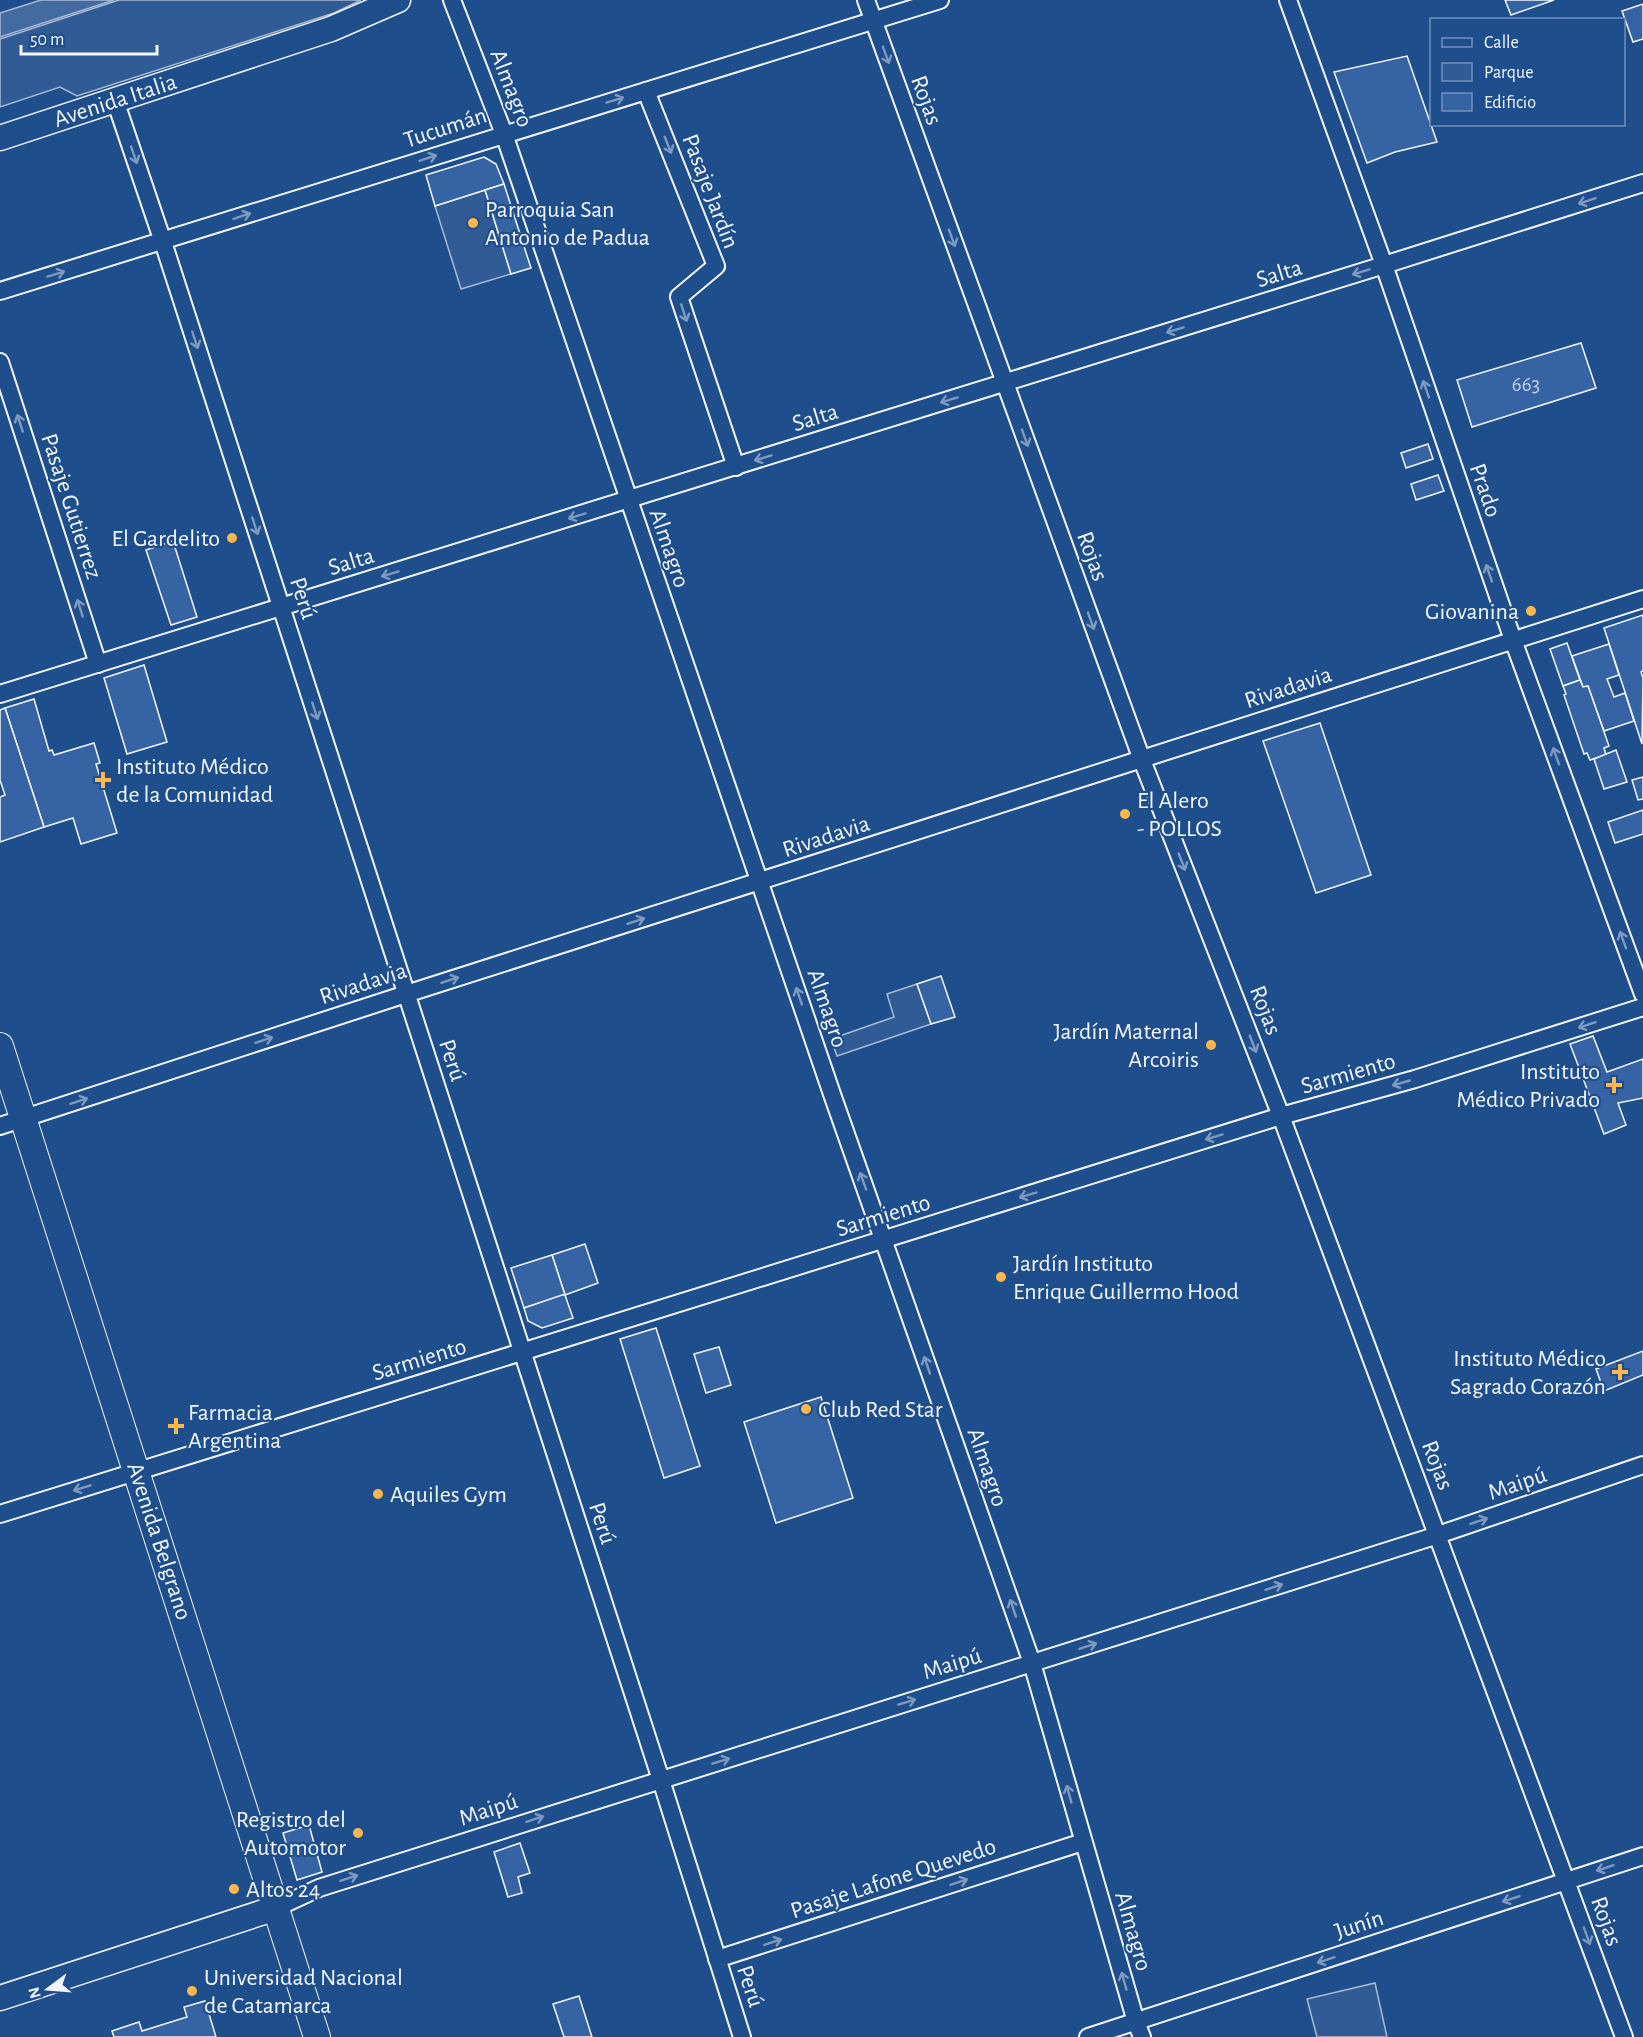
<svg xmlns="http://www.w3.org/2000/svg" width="1643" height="2037" font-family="'Alegreya Sans',sans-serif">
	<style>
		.green { fill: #305b95; stroke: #a8bbd7; stroke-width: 1.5 }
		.water { fill: #446ba0; stroke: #a8bbd7; stroke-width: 1.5 }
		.building { fill: #3563a3; stroke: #f2f6ff; stroke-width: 1.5 }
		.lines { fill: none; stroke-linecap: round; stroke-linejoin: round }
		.minor-casing { stroke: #f2f6ff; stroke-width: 20 }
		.secondary-casing { stroke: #f2f6ff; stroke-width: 27 }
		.primary-casing { stroke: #f2f6ff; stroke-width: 28 }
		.minor { stroke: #1f4e8c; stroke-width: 16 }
		.secondary { stroke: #1f4e8c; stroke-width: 24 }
		.primary { stroke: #1f4e8c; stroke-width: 26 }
		.oneway { stroke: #7e9ac0 }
		.poi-dot { fill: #ffb74d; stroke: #1f4e8c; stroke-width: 2 }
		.labels { text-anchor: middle; stroke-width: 4.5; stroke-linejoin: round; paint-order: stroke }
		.number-label { font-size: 21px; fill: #c3d1e8 }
		.street-label { font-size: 24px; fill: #f2f6ff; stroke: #1f4e8c }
		.poi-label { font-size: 24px; fill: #f2f6ff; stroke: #1f4e8c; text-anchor: start }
	</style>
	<rect width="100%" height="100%" fill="#1f4e8c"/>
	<g class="green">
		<path d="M 119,0 L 361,0 L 334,13 L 77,96 L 60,87 L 0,107 L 0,39 Z"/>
		<path d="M 485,190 L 511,274 L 461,289 L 435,206 Z"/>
		<path d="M 917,984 L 931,1024 L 837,1056 L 831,1039 L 894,1017 L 887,994 Z"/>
		<path d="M 1375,1983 L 1387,2037 L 1317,2037 L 1307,1999 Z"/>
	</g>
	<path class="water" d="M 41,0 L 114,0 L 0,37 L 0,13 Z"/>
	<g class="building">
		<path d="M 1505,0 L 1554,0 L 1511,15 Z"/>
		<path d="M 1643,4 L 1643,39 L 1633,42 L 1622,11 Z"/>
		<path d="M 1407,56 L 1437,142 L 1395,152 L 1367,163 L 1334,72 Z"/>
		<path d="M 484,157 L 496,164 L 504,184 L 435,206 L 426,175 Z"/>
		<path d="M 504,184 L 531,268 L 511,274 L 485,190 Z"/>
		<path d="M 1581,343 L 1596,388 L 1472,427 L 1457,380 Z"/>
		<path d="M 1428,444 L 1433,459 L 1406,468 L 1401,453 Z"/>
		<path d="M 1438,475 L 1444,491 L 1416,500 L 1411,484 Z"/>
		<path d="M 173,541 L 197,617 L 171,625 L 146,550 Z"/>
		<path d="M 1643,615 L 1643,671 L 1641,672 L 1643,678 L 1642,744 L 1604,628 Z"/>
		<path d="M 1567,643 L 1580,680 L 1563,686 L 1550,649 Z"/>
		<path d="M 1609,644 L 1619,675 L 1607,679 L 1614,697 L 1625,693 L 1634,721 L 1604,731 L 1588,686 L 1583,687 L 1572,656 Z"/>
		<path d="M 144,665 L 167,742 L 127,754 L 104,678 Z"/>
		<path d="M 1580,680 L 1583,687 L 1588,686 L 1609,746 L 1604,748 L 1606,755 L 1590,760 L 1587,753 L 1584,754 L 1564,695 L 1566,694 L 1563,686 Z"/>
		<path d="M 34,699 L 49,751 L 52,750 L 54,755 L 94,743 L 100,763 L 96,764 L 117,833 L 81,844 L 73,818 L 44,827 L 5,708 Z"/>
		<path d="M 5,708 L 44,827 L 0,842 L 0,797 L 5,795 L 0,780 L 0,710 Z"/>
		<path d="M 1320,723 L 1371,875 L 1316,893 L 1263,741 Z"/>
		<path d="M 1616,750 L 1627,782 L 1604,789 L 1594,759 Z"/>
		<path d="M 1643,777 L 1643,799 L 1638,800 L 1632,780 Z"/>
		<path d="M 1643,810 L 1643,834 L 1615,843 L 1608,822 Z"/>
		<path d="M 941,976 L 955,1017 L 931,1024 L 917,984 Z"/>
		<path d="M 1593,1036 L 1607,1072 L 1643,1059 L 1643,1098 L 1618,1103 L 1626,1125 L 1604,1134 L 1570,1044 Z"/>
		<path d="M 585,1244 L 598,1283 L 565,1295 L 552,1255 Z"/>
		<path d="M 552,1255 L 565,1295 L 524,1308 L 511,1268 Z"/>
		<path d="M 562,1295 L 565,1295 L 573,1318 L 542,1328 L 528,1321 L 524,1308 Z"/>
		<path d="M 656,1328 L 700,1466 L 664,1478 L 620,1339 Z"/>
		<path d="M 719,1347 L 731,1385 L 706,1393 L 694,1354 Z"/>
		<path d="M 1643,1351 L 1643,1375 L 1604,1391 L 1596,1369 Z"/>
		<path d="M 821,1397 L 853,1498 L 776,1523 L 744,1422 Z"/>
		<path d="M 309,1825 L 322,1872 L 297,1880 L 283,1833 Z"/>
		<path d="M 520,1843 L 530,1873 L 518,1877 L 522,1893 L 508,1897 L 494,1852 Z"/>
		<path d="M 579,1996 L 592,2037 L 564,2037 L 553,2004 Z"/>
		<path d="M 205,2001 L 216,2037 L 114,2037 L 112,2031 L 139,2022 L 142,2031 L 187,2017 L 184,2007 Z"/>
	</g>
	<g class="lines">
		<g class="minor-casing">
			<g id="minor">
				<path d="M 452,0 L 504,134 L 833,1097 L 1032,1663 L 1136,2022 L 1142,2037"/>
				<path d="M 866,0 L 1142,760 L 1281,1116 L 1624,2037"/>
				<path d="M 1288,0 L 1384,265 L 1513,640 L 1643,994"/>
				<path d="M 646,91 L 716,266 L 679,297 L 736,467"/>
				<path d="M 115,100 L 163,242 L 661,1780 L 742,2037"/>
				<path d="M 0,291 L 940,0"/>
				<path d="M 0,362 L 98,664"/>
				<path d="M 0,694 L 1384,265 L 1643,183"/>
				<path d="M 0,1126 L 406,994 L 1643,599"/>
				<path d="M 0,1514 L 1281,1116 L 1415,1079 L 1643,1007"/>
				<path d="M 276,1908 L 319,1888 L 1438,1535 L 1643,1465"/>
				<path d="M 717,1959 L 1083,1842"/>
				<path d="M 1088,2037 L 1643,1856"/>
			</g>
		</g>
		<g class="secondary-casing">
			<g id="secondary">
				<path d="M 0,138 L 331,29 L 398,0"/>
				<path d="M 0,1998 L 276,1908"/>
			</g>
		</g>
		<g class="primary-casing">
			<path id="primary" d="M 0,1046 L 317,2037"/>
		</g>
		<use href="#minor" class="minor"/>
		<use href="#secondary" class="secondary"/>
		<use href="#primary" class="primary"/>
	</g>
	<defs><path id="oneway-shaft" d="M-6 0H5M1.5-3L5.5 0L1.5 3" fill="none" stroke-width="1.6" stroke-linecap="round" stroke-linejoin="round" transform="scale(1.5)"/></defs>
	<g class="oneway">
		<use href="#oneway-shaft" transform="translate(886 55) rotate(70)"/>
		<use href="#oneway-shaft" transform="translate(615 100) rotate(-17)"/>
		<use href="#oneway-shaft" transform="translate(668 145) rotate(68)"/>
		<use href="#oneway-shaft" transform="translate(134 155) rotate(71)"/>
		<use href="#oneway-shaft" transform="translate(428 158) rotate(-18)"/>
		<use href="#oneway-shaft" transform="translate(1587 201) rotate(162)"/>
		<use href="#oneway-shaft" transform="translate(242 216) rotate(-18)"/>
		<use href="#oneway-shaft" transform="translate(952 238) rotate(70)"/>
		<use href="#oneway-shaft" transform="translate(1361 272) rotate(163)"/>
		<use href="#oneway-shaft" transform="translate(56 274) rotate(-17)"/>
		<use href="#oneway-shaft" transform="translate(684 313) rotate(72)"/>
		<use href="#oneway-shaft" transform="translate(1175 330) rotate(163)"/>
		<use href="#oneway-shaft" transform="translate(195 340) rotate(72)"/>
		<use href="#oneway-shaft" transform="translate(1426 389) rotate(-109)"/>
		<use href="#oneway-shaft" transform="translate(949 400) rotate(163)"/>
		<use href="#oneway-shaft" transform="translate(20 423) rotate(-108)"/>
		<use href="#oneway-shaft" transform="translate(1025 438) rotate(70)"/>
		<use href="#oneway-shaft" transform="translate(763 458) rotate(163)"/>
		<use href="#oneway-shaft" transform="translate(577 516) rotate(163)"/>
		<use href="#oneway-shaft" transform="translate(255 526) rotate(72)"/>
		<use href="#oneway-shaft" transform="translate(1489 573) rotate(-109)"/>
		<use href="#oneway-shaft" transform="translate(390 574) rotate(163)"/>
		<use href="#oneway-shaft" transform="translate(80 608) rotate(-108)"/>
		<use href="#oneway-shaft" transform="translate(1091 621) rotate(70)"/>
		<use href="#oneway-shaft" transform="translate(315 711) rotate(72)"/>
		<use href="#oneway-shaft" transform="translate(1556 756) rotate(-110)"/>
		<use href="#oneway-shaft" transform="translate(1182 862) rotate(69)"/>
		<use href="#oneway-shaft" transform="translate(636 921) rotate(-18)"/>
		<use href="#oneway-shaft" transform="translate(1623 940) rotate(-110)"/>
		<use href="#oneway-shaft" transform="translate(450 980) rotate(-18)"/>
		<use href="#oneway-shaft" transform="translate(799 996) rotate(-109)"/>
		<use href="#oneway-shaft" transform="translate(1587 1025) rotate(162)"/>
		<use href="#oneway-shaft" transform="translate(264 1040) rotate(-18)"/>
		<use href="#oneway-shaft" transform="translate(1253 1044) rotate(69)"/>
		<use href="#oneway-shaft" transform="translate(1401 1083) rotate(164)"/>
		<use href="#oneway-shaft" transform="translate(79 1101) rotate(-18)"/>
		<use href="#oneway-shaft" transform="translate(1214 1137) rotate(163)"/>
		<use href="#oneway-shaft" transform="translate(863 1181) rotate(-110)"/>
		<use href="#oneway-shaft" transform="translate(1028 1195) rotate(163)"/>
		<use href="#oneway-shaft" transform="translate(927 1365) rotate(-109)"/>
		<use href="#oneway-shaft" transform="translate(82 1488) rotate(163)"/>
		<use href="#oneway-shaft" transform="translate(1479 1521) rotate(-19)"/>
		<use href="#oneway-shaft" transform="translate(1274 1587) rotate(-18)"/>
		<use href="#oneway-shaft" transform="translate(1013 1608) rotate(-109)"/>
		<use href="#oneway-shaft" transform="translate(1088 1646) rotate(-18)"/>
		<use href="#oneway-shaft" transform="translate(907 1702) rotate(-17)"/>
		<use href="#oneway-shaft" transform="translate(721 1761) rotate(-17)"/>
		<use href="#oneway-shaft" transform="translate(1069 1794) rotate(-106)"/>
		<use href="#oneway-shaft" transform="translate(535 1819) rotate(-18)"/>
		<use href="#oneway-shaft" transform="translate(1605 1868) rotate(162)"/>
		<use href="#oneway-shaft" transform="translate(349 1878) rotate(-18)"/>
		<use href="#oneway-shaft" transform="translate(959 1882) rotate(-18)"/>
		<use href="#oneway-shaft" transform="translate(1511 1899) rotate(162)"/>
		<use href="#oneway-shaft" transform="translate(1587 1936) rotate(70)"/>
		<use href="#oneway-shaft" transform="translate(773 1942) rotate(-18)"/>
		<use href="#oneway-shaft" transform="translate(1326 1960) rotate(162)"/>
		<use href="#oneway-shaft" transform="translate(1124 1981) rotate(-106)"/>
	</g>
	<g class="poi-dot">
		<circle cx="473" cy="223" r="6"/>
		<circle cx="232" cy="538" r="6"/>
		<circle cx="1531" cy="611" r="6"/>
		<path d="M100 771h6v6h6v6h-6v6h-6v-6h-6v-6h6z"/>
		<circle cx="1125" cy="814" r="6"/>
		<circle cx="1211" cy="1045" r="6"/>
		<path d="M1611 1076h6v6h6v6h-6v6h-6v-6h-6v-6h6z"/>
		<circle cx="1001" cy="1277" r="6"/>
		<path d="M1617 1363h6v6h6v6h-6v6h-6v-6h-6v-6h6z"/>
		<circle cx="806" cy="1409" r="6"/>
		<path d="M173 1417h6v6h6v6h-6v6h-6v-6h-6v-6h6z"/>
		<circle cx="378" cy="1494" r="6"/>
		<circle cx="358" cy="1833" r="6"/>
		<circle cx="234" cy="1889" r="6"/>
		<circle cx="192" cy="1991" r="6"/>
	</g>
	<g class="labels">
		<g class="number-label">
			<text x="1526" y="391">663</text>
		</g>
		<g class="street-label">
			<text transform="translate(512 88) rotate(69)" y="8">Almagro</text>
			<text transform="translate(115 100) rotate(-18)" y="8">Avenida Italia</text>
			<text transform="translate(927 100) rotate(70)" y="8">Rojas</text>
			<text transform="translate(445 127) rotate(-18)" y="8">Tucumán</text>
			<text transform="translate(711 191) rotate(69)" y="8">Pasaje Jardín</text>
			<text transform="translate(1279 273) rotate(-17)" y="8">Salta</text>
			<text transform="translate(815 417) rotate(-17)" y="8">Salta</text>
			<text transform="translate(1486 490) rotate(71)" y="8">Prado</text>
			<text transform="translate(72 506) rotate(72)" y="8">Pasaje Gutierrez</text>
			<text transform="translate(670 548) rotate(71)" y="8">Almagro</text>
			<text transform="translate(1093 556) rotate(70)" y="8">Rojas</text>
			<text transform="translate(351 561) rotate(-17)" y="8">Salta</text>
			<text transform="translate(304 598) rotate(72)" y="8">Perú</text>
			<text transform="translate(1288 687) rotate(-18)" y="8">Rivadavia</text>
			<text transform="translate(826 836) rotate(-18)" y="8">Rivadavia</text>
			<text transform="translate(363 983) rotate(-18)" y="8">Rivadavia</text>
			<text transform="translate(828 1008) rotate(71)" y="8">Almagro</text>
			<text transform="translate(1266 1010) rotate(69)" y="8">Rojas</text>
			<text transform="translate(453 1060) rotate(72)" y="8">Perú</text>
			<text transform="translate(1348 1073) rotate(-16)" y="8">Sarmiento</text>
			<text transform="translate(883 1215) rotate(-17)" y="8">Sarmiento</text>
			<text transform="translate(419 1359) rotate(-17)" y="8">Sarmiento</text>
			<text transform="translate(1438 1465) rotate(69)" y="8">Rojas</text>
			<text transform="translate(988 1467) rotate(71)" y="8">Almagro</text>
			<text transform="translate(1517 1483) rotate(-19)" y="8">Maipú</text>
			<text transform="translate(603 1523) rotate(72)" y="8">Perú</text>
			<text transform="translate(160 1541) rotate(72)" y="8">Avenida Belgrano</text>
			<text transform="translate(952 1663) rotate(-17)" y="8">Maipú</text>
			<text transform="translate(488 1809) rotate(-18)" y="8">Maipú</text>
			<text transform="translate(893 1878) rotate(-18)" y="8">Pasaje Lafone Quevedo</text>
			<text transform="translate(1607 1921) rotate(70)" y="8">Rojas</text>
			<text transform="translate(1359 1924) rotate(-18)" y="8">Junín</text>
			<text transform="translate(1134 1931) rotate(74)" y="8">Almagro</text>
			<text transform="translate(751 1986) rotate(72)" y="8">Perú</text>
		</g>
		<g class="poi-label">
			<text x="485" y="217">Parroquia San<tspan x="485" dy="28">Antonio de Padua</tspan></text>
			<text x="220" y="546" text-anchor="end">El Gardelito</text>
			<text x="1519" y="619" text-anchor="end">Giovanina</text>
			<text x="116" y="774">Instituto Médico<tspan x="116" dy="28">de la Comunidad</tspan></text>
			<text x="1137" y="808">El Alero<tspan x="1137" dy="28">- POLLOS</tspan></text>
			<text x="1199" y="1039" text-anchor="end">Jardín Maternal<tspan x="1199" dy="28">Arcoiris</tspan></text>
			<text x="1600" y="1079" text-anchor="end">Instituto<tspan x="1600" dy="28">Médico Privado</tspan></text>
			<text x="1013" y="1271">Jardín Instituto<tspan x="1013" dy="28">Enrique Guillermo Hood</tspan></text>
			<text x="1606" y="1366" text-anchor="end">Instituto Médico<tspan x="1606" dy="28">Sagrado Corazón</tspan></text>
			<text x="818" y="1417">Club Red Star</text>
			<text x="188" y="1420">Farmacia<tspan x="188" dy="28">Argentina</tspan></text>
			<text x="390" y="1502">Aquiles Gym</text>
			<text x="346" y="1827" text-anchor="end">Registro del<tspan x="346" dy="28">Automotor</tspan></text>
			<text x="246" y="1897">Altos 24</text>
			<text x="204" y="1985">Universidad Nacional<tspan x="204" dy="28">de Catamarca</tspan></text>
		</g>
	</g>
	<rect x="1430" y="18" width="195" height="108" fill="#1f4e8c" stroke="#7391ba" stroke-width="1.5"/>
	<rect x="1442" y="38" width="30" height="9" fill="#1f4e8c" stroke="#7391ba" stroke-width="1.5"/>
	<text x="1484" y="48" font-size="18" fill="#f2f6ff">Calle</text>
	<rect x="1442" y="63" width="30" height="18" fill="#305b95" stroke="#7391ba" stroke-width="1.5"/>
	<text x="1484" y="78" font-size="18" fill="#f2f6ff">Parque</text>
	<rect x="1442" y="93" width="30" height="18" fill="#3563a3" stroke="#7391ba" stroke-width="1.5"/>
	<text x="1484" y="108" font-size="18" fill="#f2f6ff">Edificio</text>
	<g transform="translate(48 1989) rotate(254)" stroke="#1f4e8c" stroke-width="4.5" paint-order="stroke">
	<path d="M0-4.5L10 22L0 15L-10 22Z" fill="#f2f6ff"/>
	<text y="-9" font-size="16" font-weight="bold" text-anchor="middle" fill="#f2f6ff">N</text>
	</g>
	<path d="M21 45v9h136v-9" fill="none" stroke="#f2f6ff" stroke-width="3"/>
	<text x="30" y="45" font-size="18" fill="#f2f6ff" stroke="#1f4e8c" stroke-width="4.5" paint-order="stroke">50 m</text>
</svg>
